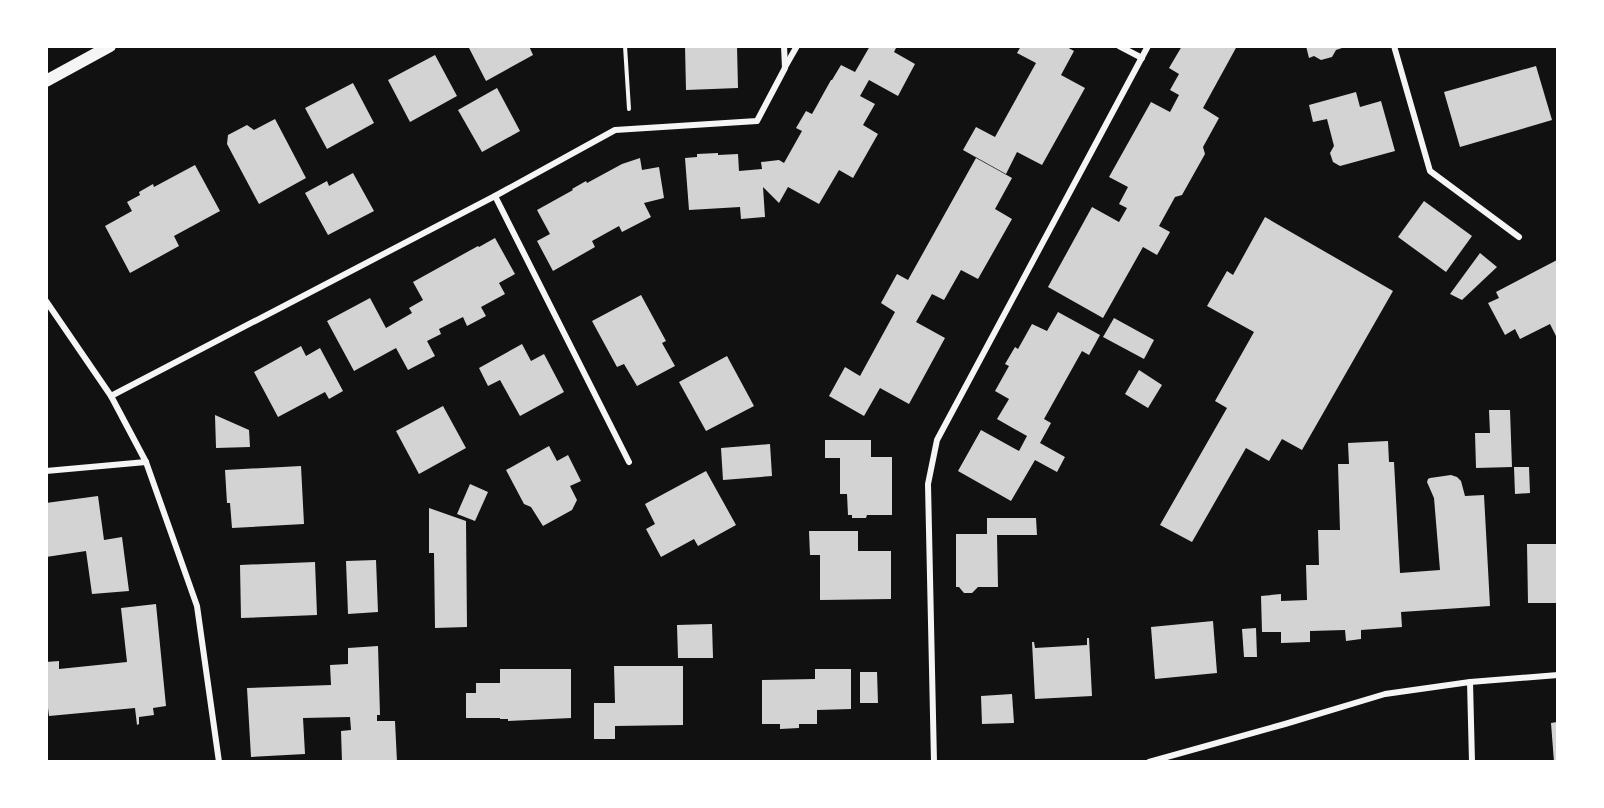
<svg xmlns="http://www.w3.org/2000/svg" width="1604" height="808" font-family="Barlow,sans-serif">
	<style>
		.building { fill: #d3d3d3 }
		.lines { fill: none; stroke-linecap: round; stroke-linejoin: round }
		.path { stroke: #f5f5f5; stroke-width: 4 }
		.minor { stroke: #f5f5f5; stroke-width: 6 }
		.secondary { stroke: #f5f5f5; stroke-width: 12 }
	</style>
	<rect width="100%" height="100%" fill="#111"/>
	<g class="building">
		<path d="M 468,46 L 529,46 L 533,55 L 486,81 Z"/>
		<path d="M 685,46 L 737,46 L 738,88 L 686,90 Z"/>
		<path d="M 870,46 L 897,46 L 894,52 L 915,64 L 898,96 L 869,80 L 860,96 L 875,104 L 863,125 L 878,134 L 853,178 L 839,170 L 819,204 L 788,187 L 779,203 L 763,187 L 765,217 L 741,219 L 740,207 L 689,210 L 685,158 L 697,157 L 697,154 L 718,153 L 718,155 L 738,154 L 739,171 L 762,169 L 761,162 L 779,160 L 784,163 L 802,131 L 796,128 L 806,111 L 812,114 L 831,80 L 832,80 L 841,65 L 855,72 Z"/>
		<path d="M 1021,46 L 1065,46 L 1074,51 L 1061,75 L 1085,88 L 1042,165 L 1017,152 L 1006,174 L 963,150 L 976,127 L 995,137 L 1036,63 L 1017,53 Z"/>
		<path d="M 1182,46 L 1237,46 L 1203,108 L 1219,118 L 1203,147 L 1205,154 L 1182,195 L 1175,197 L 1159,226 L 1170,232 L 1157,255 L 1143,247 L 1103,318 L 1048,287 L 1092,207 L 1119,222 L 1127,208 L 1119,204 L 1128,187 L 1109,177 L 1151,102 L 1170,112 L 1179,95 L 1170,90 L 1179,74 L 1169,68 Z"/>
		<path d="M 1306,46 L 1345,46 L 1345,47 L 1336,50 L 1332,57 L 1321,60 L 1314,56 L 1309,58 Z"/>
		<path d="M 435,55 L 457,96 L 410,122 L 388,80 Z"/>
		<path d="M 1536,66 L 1552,120 L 1460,147 L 1444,92 Z"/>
		<path d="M 353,83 L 374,123 L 327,149 L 305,108 Z"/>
		<path d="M 497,88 L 520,131 L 482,152 L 458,110 Z"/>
		<path d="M 1356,92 L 1360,107 L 1381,101 L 1395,151 L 1340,166 L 1333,162 L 1330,153 L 1334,146 L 1327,119 L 1313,122 L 1309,105 Z"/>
		<path d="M 275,119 L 306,178 L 259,204 L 227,144 L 228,135 L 247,125 L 254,130 Z"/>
		<path d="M 640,158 L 642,170 L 659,167 L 664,198 L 644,203 L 651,217 L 622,232 L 619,226 L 592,241 L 595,247 L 553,271 L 537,241 L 550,234 L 537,210 L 573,190 L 572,189 L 586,181 L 587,183 L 622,164 Z"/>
		<path d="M 976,158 L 1012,178 L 995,209 L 1012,219 L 978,279 L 961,270 L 944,300 L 932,294 L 916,322 L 945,338 L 909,404 L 880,388 L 864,416 L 829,396 L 845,367 L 860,376 L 895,312 L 881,303 L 897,274 L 908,280 Z"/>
		<path d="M 195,165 L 220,211 L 174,236 L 179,246 L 130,273 L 105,226 L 132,211 L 127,202 L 140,195 L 139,192 L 153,184 L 154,187 Z"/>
		<path d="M 353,173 L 374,211 L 328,235 L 305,193 L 327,181 L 329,186 Z"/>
		<path d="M 1424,201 L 1472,236 L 1446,272 L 1398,237 Z"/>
		<path d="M 1265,217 L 1393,291 L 1302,450 L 1282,439 L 1269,461 L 1246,448 L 1192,542 L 1160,525 L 1227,408 L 1215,401 L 1254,332 L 1207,306 L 1227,271 L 1233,275 Z"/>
		<path d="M 495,238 L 515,274 L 499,283 L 505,294 L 481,307 L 486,316 L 467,326 L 463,317 L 439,329 L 441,334 L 427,341 L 435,356 L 408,370 L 396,348 L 354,371 L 327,321 L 370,298 L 386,328 L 412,313 L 409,308 L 423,300 L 413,282 L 478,246 L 479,247 Z"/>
		<path d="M 1480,253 L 1497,267 L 1462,300 L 1450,294 Z"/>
		<path d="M 1557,260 L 1557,338 L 1550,324 L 1520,339 L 1515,329 L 1505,335 L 1488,303 L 1499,298 L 1496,292 Z"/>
		<path d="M 641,295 L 666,341 L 662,343 L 675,366 L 637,386 L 624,364 L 617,367 L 592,321 Z"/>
		<path d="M 1058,312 L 1100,335 L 1089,355 L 1082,351 L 1044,419 L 1051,423 L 1040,443 L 1065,457 L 1057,472 L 1035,460 L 1011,501 L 958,471 L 981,430 L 1019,451 L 1027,436 L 997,419 L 1009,399 L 995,391 L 1009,366 L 1005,364 L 1015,347 L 1018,349 L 1032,324 L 1047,331 Z"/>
		<path d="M 1114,318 L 1154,340 L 1144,359 L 1103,337 Z"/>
		<path d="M 522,344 L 531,361 L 544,354 L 564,392 L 520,416 L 500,380 L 488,386 L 479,368 Z"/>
		<path d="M 301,346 L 306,356 L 320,348 L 343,391 L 329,399 L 325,392 L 278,417 L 254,372 Z"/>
		<path d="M 727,356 L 754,406 L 706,431 L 679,382 Z"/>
		<path d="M 1139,370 L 1162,385 L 1148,408 L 1125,394 Z"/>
		<path d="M 443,406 L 466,448 L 419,474 L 396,431 Z"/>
		<path d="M 1489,410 L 1510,410 L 1512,467 L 1476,468 L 1475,433 L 1490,433 Z"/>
		<path d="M 215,415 L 249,430 L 250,447 L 216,448 Z"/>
		<path d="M 825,440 L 871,440 L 871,457 L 892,457 L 892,515 L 867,515 L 866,518 L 852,518 L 852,515 L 848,515 L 847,494 L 840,494 L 840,458 L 825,458 Z"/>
		<path d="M 1388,441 L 1389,462 L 1394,462 L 1400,573 L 1440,570 L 1434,498 L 1427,482 L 1428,479 L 1430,478 L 1451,475 L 1457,477 L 1461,481 L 1465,496 L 1484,495 L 1490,606 L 1401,612 L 1402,627 L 1361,630 L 1361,639 L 1346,641 L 1345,630 L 1310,631 L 1310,642 L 1281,643 L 1281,632 L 1262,632 L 1261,596 L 1281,594 L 1281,601 L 1307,600 L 1306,565 L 1319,565 L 1318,530 L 1340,530 L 1338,464 L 1349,464 L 1348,443 Z"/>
		<path d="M 770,444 L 772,476 L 723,480 L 721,448 Z"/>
		<path d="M 549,446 L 557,461 L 568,455 L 581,481 L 570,486 L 577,500 L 572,510 L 543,526 L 531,507 L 524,504 L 506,470 Z"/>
		<path d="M 301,466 L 304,524 L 232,528 L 230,503 L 227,503 L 225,470 Z"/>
		<path d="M 1514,467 L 1529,467 L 1530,493 L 1515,494 Z"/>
		<path d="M 706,471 L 736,525 L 698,546 L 694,539 L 661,557 L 646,529 L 655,524 L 645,504 Z"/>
		<path d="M 470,484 L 488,492 L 475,521 L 457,514 Z"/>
		<path d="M 98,496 L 104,540 L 122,537 L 129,591 L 92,594 L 86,551 L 46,557 L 46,503 Z"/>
		<path d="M 429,508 L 466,521 L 467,627 L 435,628 L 434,553 L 429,553 Z"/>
		<path d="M 987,518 L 1036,518 L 1037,535 L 997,535 L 998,587 L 978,587 L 972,593 L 964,593 L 959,587 L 956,587 L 956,534 L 987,534 Z"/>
		<path d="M 809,531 L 858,531 L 858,551 L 891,551 L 891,599 L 820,600 L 820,555 L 810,555 Z"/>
		<path d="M 1527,544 L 1557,544 L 1557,603 L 1528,603 Z"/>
		<path d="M 376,560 L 378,612 L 348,614 L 346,561 Z"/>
		<path d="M 315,562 L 317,615 L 241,618 L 240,565 Z"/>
		<path d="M 156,604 L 166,706 L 153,708 L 154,715 L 139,717 L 139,724 L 137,725 L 135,708 L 49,716 L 46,692 L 46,662 L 59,661 L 59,669 L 127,662 L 121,608 Z"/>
		<path d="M 1213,621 L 1217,673 L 1155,679 L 1151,627 Z"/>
		<path d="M 712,624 L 713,658 L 678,658 L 677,625 Z"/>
		<path d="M 1256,628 L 1257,657 L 1244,657 L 1242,629 Z"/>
		<path d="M 1087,638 L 1089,638 L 1092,696 L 1035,699 L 1032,642 L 1034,642 L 1035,648 L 1087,645 Z"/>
		<path d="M 378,646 L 380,715 L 377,715 L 377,721 L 395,721 L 397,762 L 342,762 L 341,731 L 351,730 L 350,717 L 303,718 L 305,754 L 251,757 L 247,688 L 331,685 L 330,665 L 348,664 L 348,648 Z"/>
		<path d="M 614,666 L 683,666 L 683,725 L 615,726 L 615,739 L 594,739 L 594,703 L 615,703 Z"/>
		<path d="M 500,669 L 571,669 L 571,718 L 508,721 L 508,719 L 500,719 L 500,718 L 466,718 L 466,693 L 476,693 L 476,683 L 500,683 Z"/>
		<path d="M 815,669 L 851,669 L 851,709 L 817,710 L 817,724 L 799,724 L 799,728 L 780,729 L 780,724 L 762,724 L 762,680 L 815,679 Z"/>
		<path d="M 860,672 L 877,672 L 878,703 L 860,703 Z"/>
		<path d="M 1012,694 L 1014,723 L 982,724 L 981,696 Z"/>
		<path d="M 1557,722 L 1557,762 L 1554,762 L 1551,723 Z"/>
	</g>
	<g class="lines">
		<path class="path" d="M 625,46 L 629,109"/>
		<g class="minor">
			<path d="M 1119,46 L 1142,58"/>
			<path d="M 1394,46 L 1430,171 L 1519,237"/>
			<path d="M 785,67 L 797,46"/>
			<path d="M 495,196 L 629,462"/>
			<path d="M 46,301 L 111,396 L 146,462 L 197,606 L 219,762"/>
			<path d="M 111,396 L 495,196 L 615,130 L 757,121 L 785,68 L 784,46"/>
			<path d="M 46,471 L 146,462"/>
			<path d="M 1470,682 L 1472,762"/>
			<path d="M 934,762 L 928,484 L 937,440 L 1148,46"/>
			<path d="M 1149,762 L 1285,724 L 1385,694 L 1470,682 L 1558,675"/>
		</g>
		<path class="secondary" d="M 46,81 L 110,46"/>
	</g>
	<rect width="1604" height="808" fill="none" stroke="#ffffff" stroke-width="96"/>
</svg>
